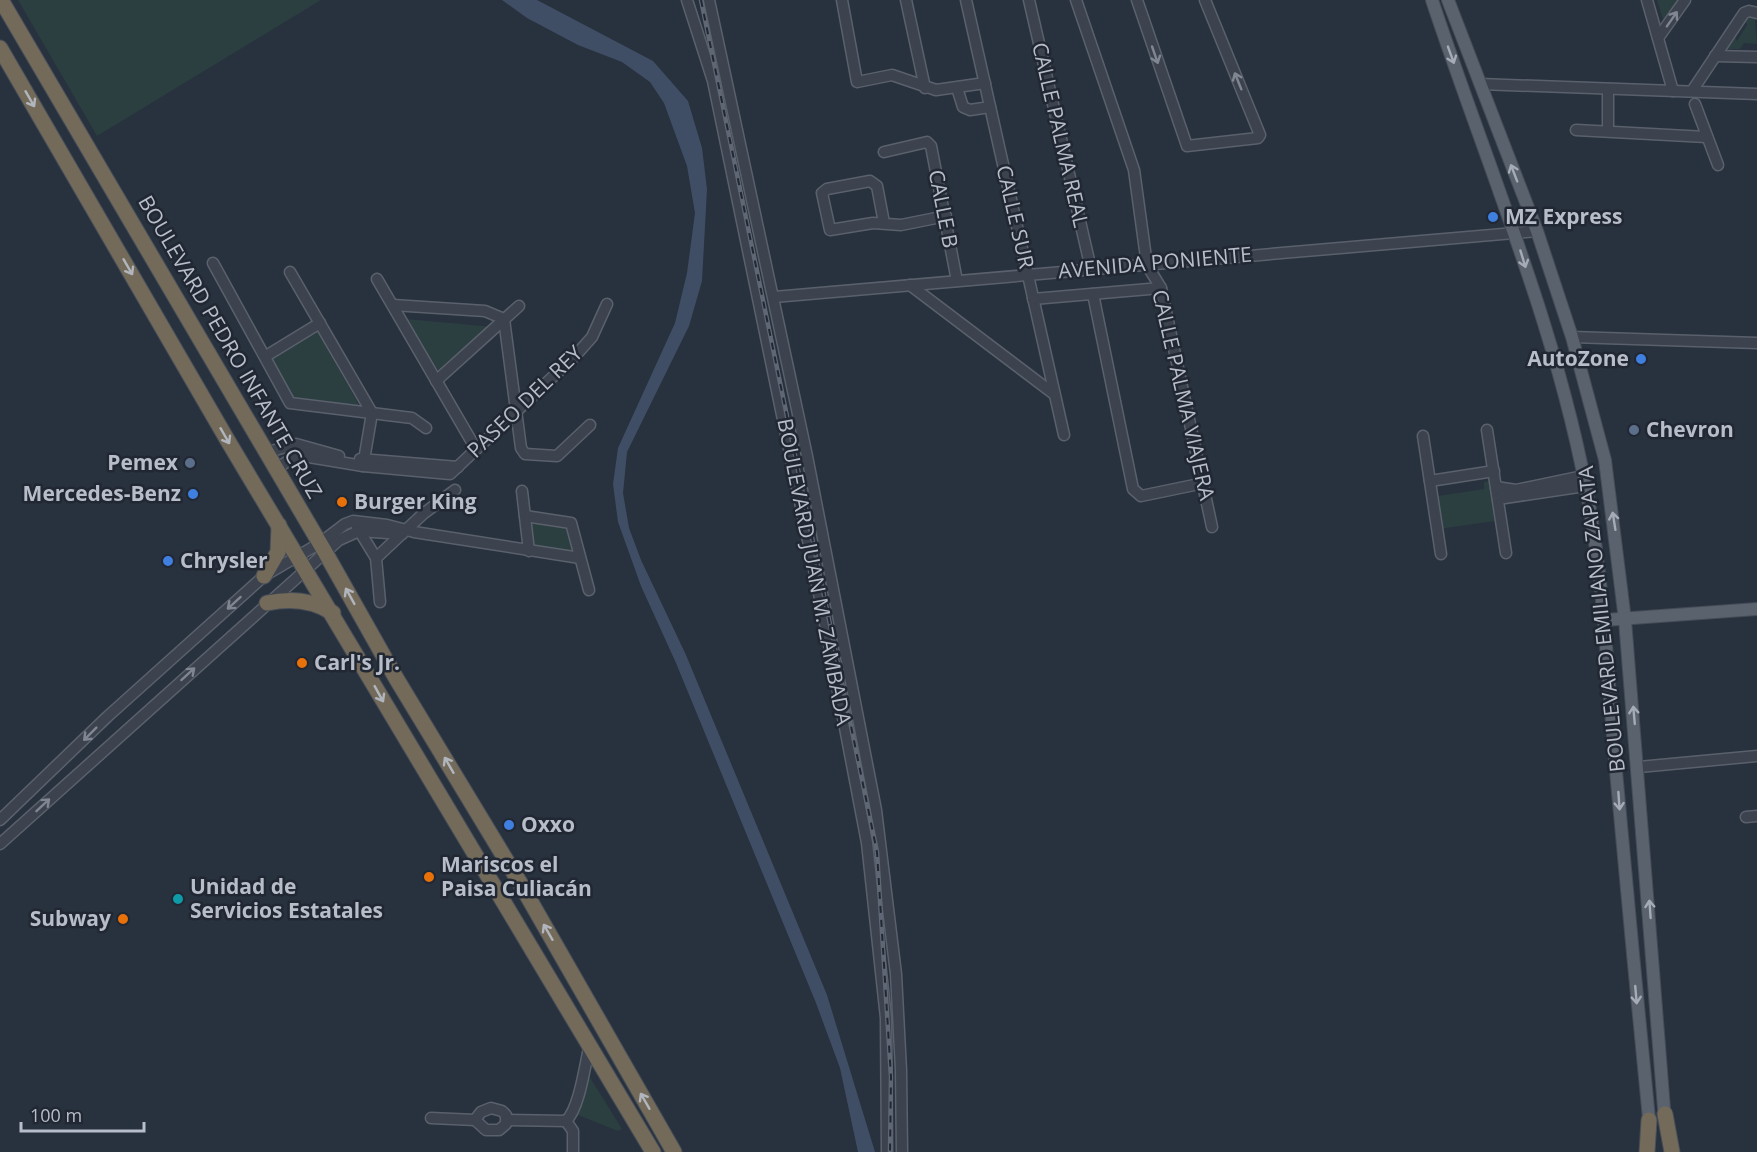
<svg xmlns="http://www.w3.org/2000/svg" width="1757" height="1152" font-family="'Open Sans',sans-serif">
	<style>
		.green { fill: #2b3e40 }
		.water { fill: #404e65 }
		.lines { fill: none; stroke-linecap: round; stroke-linejoin: round }
		.minor-casing { stroke: #5a616c; stroke-width: 13 }
		.major-casing { stroke: #454c57; stroke-width: 14 }
		.highway-casing { stroke: #474e59; stroke-width: 17 }
		.minor { stroke: #3c434e; stroke-width: 10 }
		.major { stroke: #5a626e; stroke-width: 12 }
		.highway { stroke: #736a5a; stroke-width: 15 }
		.rail-casing { stroke: #5f6775; stroke-width: 4.5 }
		.rail { stroke: #212833; stroke-width: 2; stroke-dasharray: 7; stroke-linecap: butt }
		.oneway { stroke: #808792 }
		.oneway2 { stroke: #a5acb7 }
		.oneway3 { stroke: #b1b6be }
		.shop-dot { fill: #3f7fe0; stroke: #212833; stroke-width: 2 }
		.service-dot { fill: #5c6f8a; stroke: #212833; stroke-width: 2 }
		.food-dot { fill: #e8710a; stroke: #212833; stroke-width: 2 }
		.culture-dot { fill: #0f9aa8; stroke: #212833; stroke-width: 2 }
		.labels { text-anchor: middle; stroke-width: 5; stroke-linejoin: round; paint-order: stroke }
		.street-label { font-size: 21px; fill: #b8bec9; stroke: #212833 }
		.poi-label { font-size: 21px; font-weight: bold; fill: #b8bec9; stroke: #212833; text-anchor: start }
	</style>
	<rect width="100%" height="100%" fill="#28313e"/>
	<g class="green">
		<path d="M 18,0 L 321,0 L 97,136 Z"/>
		<path d="M 1657,0 L 1679,0 L 1664,23 Z"/>
		<path d="M 1750,11 L 1757,16 L 1755,21 L 1757,44 L 1744,43 L 1740,49 L 1725,49 L 1734,36 L 1737,41 L 1747,25 L 1745,19 Z"/>
		<path d="M 406,319 L 494,327 L 441,375 Z"/>
		<path d="M 318,332 L 364,414 L 298,405 L 273,359 Z"/>
		<path d="M 1489,481 L 1495,521 L 1439,529 L 1434,490 L 1437,489 L 1438,496 L 1484,489 L 1484,482 Z"/>
		<path d="M 531,523 L 565,526 L 572,550 L 569,555 L 535,552 Z"/>
		<path d="M 589,1076 L 622,1129 L 618,1131 L 578,1115 Z"/>
	</g>
	<path class="water" d="M 502,0 L 537,0 L 653,61 L 688,101 L 702,148 L 707,189 L 702,281 L 689,326 L 627,452 L 623,493 L 629,528 L 641,560 L 686,655 L 827,995 L 875,1152 L 858,1152 L 840,1068 L 816,1003 L 676,663 L 641,586 L 618,522 L 613,484 L 618,448 L 675,323 L 687,273 L 695,213 L 687,166 L 664,103 L 650,82 L 622,62 L 578,45 L 527,18 Z"/>
	<g class="lines">
		<g class="minor-casing">
			<g id="minor">
				<path d="M 687,0 L 713,81 L 824,618 L 867,843 L 886,1018 L 887,1152"/>
				<path d="M 709,0 L 807,456 L 876,810 L 896,974 L 901,1070 L 902,1152"/>
				<path d="M 842,0 L 857,82 L 892,75 L 936,90 L 985,83"/>
				<path d="M 906,0 L 925,88"/>
				<path d="M 966,0 L 1064,435"/>
				<path d="M 1029,0 L 1091,269"/>
				<path d="M 1076,0 L 1134,170 L 1147,265 L 1161,288 L 1212,527"/>
				<path d="M 1137,0 L 1187,146 L 1258,138 L 1260,135 L 1205,0"/>
				<path d="M 1647,0 L 1673,91"/>
				<path d="M 1658,38 L 1685,0"/>
				<path d="M 1715,56 L 1757,57"/>
				<path d="M 1480,84 L 1757,94"/>
				<path d="M 957,88 L 963,107 L 970,110 L 990,107"/>
				<path d="M 1692,91 L 1744,13 L 1749,11 L 1757,13"/>
				<path d="M 1695,104 L 1718,165"/>
				<path d="M 1576,130 L 1706,137"/>
				<path d="M 1608,131 L 1608,90"/>
				<path d="M 884,152 L 927,142 L 931,146 L 957,281"/>
				<path d="M 884,223 L 877,186 L 870,181 L 827,189 L 822,193 L 830,230 L 873,223 L 901,225 L 946,216"/>
				<path d="M 213,263 L 290,403 L 412,418 L 426,428"/>
				<path d="M 290,272 L 372,413 L 363,466"/>
				<path d="M 377,279 L 476,449"/>
				<path d="M 910,285 L 1054,394"/>
				<path d="M 1093,294 L 1133,489 L 1141,496 L 1204,483"/>
				<path d="M 774,297 L 1537,231"/>
				<path d="M 1033,299 L 1161,288"/>
				<path d="M 393,305 L 485,311 L 504,319 L 521,448 L 525,454 L 557,456 L 590,425"/>
				<path d="M 1572,337 L 1757,343"/>
				<path d="M 266,356 L 320,323"/>
				<path d="M 436,381 L 519,306"/>
				<path d="M 1487,430 L 1506,553"/>
				<path d="M 1423,436 L 1441,554"/>
				<path d="M 265,453 L 296,444 L 339,456"/>
				<path d="M 360,459 L 458,467"/>
				<path d="M 275,470 L 292,458 L 303,456 L 363,466 L 450,474 L 576,355 L 592,337 L 607,304"/>
				<path d="M 1430,481 L 1494,471"/>
				<path d="M 1496,487 L 1516,490 L 1583,476"/>
				<path d="M 522,491 L 529,551"/>
				<path d="M 1498,499 L 1585,486"/>
				<path d="M 525,516 L 571,523 L 589,590"/>
				<path d="M 357,527 L 376,558 L 380,602"/>
				<path d="M 376,558 L 423,514 L 455,490"/>
				<path d="M 1639,767 L 1757,756"/>
				<path d="M 1746,817 L 1757,816"/>
				<path d="M 0,820 L 107,717 L 264,576 L 320,543 L 345,524 L 353,521 L 387,525 L 414,532 L 580,558"/>
				<path d="M 0,844 L 339,540 L 359,531 L 402,534"/>
				<path d="M 491,1108 L 502,1111 L 506,1115 L 506,1124 L 499,1130 L 486,1130 L 475,1120 L 481,1112 Z"/>
				<path d="M 431,1118 L 475,1120"/>
				<path d="M 508,1120 L 566,1121"/>
				<path d="M 566,1121 C 580,1108 585,1063 590,1044"/>
				<path d="M 566,1121 L 573,1131 L 573,1152"/>
			</g>
		</g>
		<g class="major-casing">
			<g id="major">
				<path d="M 1432,0 C 1488,169 1560,334 1590,510 C 1605,597 1608,684 1616,771 C 1627,890 1638,1010 1650,1129"/>
				<path d="M 1448,0 L 1537,231 L 1572,337 L 1605,460 L 1625,620 L 1665,1121"/>
				<path d="M 1605,620 L 1757,609"/>
			</g>
		</g>
		<g class="highway-casing">
			<g id="highway">
				<path d="M 1,0 L 325,552 L 396,678 L 520,883 L 674,1152"/>
				<path d="M 0,48 L 228,441 L 653,1152"/>
				<path d="M 264,576 L 278,552 L 279,525"/>
				<path d="M 267,603 C 290,598 313,600 333,613"/>
				<path d="M 1665,1114 L 1672,1152"/>
				<path d="M 1647,1152 L 1649,1120"/>
			</g>
		</g>
		<use href="#minor" class="minor"/>
		<use href="#major" class="major"/>
		<use href="#highway" class="highway"/>
		<g class="rail-casing">
			<path id="rail" d="M 701,0 L 877,852 L 891,1077 L 890,1152"/>
		</g>
		<use href="#rail" class="rail"/>
	</g>
	<defs><path id="oneway-shaft" d="M-6 0H5M1.5-3L5.5 0L1.5 3" fill="none" stroke-width="1.6" stroke-linecap="round" stroke-linejoin="round" transform="scale(1.5)"/></defs>
	<g class="oneway">
		<use href="#oneway-shaft" transform="translate(1672 19) rotate(-55)"/>
		<use href="#oneway-shaft" transform="translate(1155 55) rotate(71)"/>
		<use href="#oneway-shaft" transform="translate(1238 81) rotate(-112)"/>
		<use href="#oneway-shaft" transform="translate(234 603) rotate(138)"/>
		<use href="#oneway-shaft" transform="translate(188 674) rotate(-42)"/>
		<use href="#oneway-shaft" transform="translate(90 734) rotate(135)"/>
		<use href="#oneway-shaft" transform="translate(43 805) rotate(-43)"/>
	</g>
	<g class="oneway2">
		<use href="#oneway-shaft" transform="translate(1451 55) rotate(70)"/>
		<use href="#oneway-shaft" transform="translate(1514 173) rotate(-111)"/>
		<use href="#oneway-shaft" transform="translate(1523 259) rotate(73)"/>
		<use href="#oneway-shaft" transform="translate(1614 521) rotate(-99)"/>
		<use href="#oneway-shaft" transform="translate(1634 715) rotate(-95)"/>
		<use href="#oneway-shaft" transform="translate(1619 801) rotate(86)"/>
		<use href="#oneway-shaft" transform="translate(1650 909) rotate(-94)"/>
		<use href="#oneway-shaft" transform="translate(1636 995) rotate(85)"/>
	</g>
	<g class="oneway3">
		<use href="#oneway-shaft" transform="translate(30 99) rotate(60)"/>
		<use href="#oneway-shaft" transform="translate(128 267) rotate(60)"/>
		<use href="#oneway-shaft" transform="translate(225 436) rotate(60)"/>
		<use href="#oneway-shaft" transform="translate(350 596) rotate(-119)"/>
		<use href="#oneway-shaft" transform="translate(379 694) rotate(61)"/>
		<use href="#oneway-shaft" transform="translate(449 765) rotate(-120)"/>
		<use href="#oneway-shaft" transform="translate(548 932) rotate(-120)"/>
		<use href="#oneway-shaft" transform="translate(645 1101) rotate(-120)"/>
	</g>
	<g class="shop-dot">
		<circle cx="1493" cy="217" r="6"/>
		<circle cx="1641" cy="359" r="6"/>
		<circle cx="193" cy="494" r="6"/>
		<circle cx="168" cy="561" r="6"/>
		<circle cx="509" cy="825" r="6"/>
	</g>
	<g class="service-dot">
		<circle cx="1634" cy="430" r="6"/>
		<circle cx="190" cy="463" r="6"/>
	</g>
	<g class="food-dot">
		<circle cx="342" cy="502" r="6"/>
		<circle cx="302" cy="663" r="6"/>
		<circle cx="429" cy="877" r="6"/>
		<circle cx="123" cy="919" r="6"/>
	</g>
	<circle class="culture-dot" cx="178" cy="899" r="6"/>
	<g class="labels">
		<g class="street-label">
			<text transform="translate(1060 135) rotate(77)" y="7">CALLE PALMA REAL</text>
			<text transform="translate(943 209) rotate(79)" y="7">CALLE B</text>
			<text transform="translate(1015 217) rotate(77)" y="7">CALLE SUR</text>
			<text transform="translate(1155 263) rotate(-5)" y="7">AVENIDA PONIENTE</text>
			<text transform="translate(230 347) rotate(60)" y="7">BOULEVARD PEDRO INFANTE CRUZ</text>
			<text transform="translate(1183 395) rotate(77)" y="7">CALLE PALMA VIAJERA</text>
			<text transform="translate(525 402) rotate(-44)" y="7">PASEO DEL REY</text>
			<text transform="translate(814 572) rotate(79)" y="7">BOULEVARD JUAN M. ZAMBADA</text>
			<text transform="translate(1602 619) rotate(-96)" y="7">BOULEVARD EMILIANO ZAPATA</text>
		</g>
		<g class="poi-label">
			<text x="1505" y="224">MZ Express</text>
			<text x="1629" y="366" text-anchor="end">AutoZone</text>
			<text x="1646" y="437">Chevron</text>
			<text x="178" y="470" text-anchor="end">Pemex</text>
			<text x="181" y="501" text-anchor="end">Mercedes-Benz</text>
			<text x="354" y="509">Burger King</text>
			<text x="180" y="568">Chrysler</text>
			<text x="314" y="670">Carl's Jr.</text>
			<text x="521" y="832">Oxxo</text>
			<text x="441" y="872">Mariscos el<tspan x="441" dy="24">Paisa Culiacán</tspan></text>
			<text x="190" y="894">Unidad de<tspan x="190" dy="24">Servicios Estatales</tspan></text>
			<text x="111" y="926" text-anchor="end">Subway</text>
		</g>
	</g>
	<path d="M21 1122v9h123v-9" fill="none" stroke="#b8bec9" stroke-width="3"/>
	<text x="30" y="1122" font-size="18" fill="#b8bec9" stroke="#212833" stroke-width="4.5" paint-order="stroke">100 m</text>
</svg>
